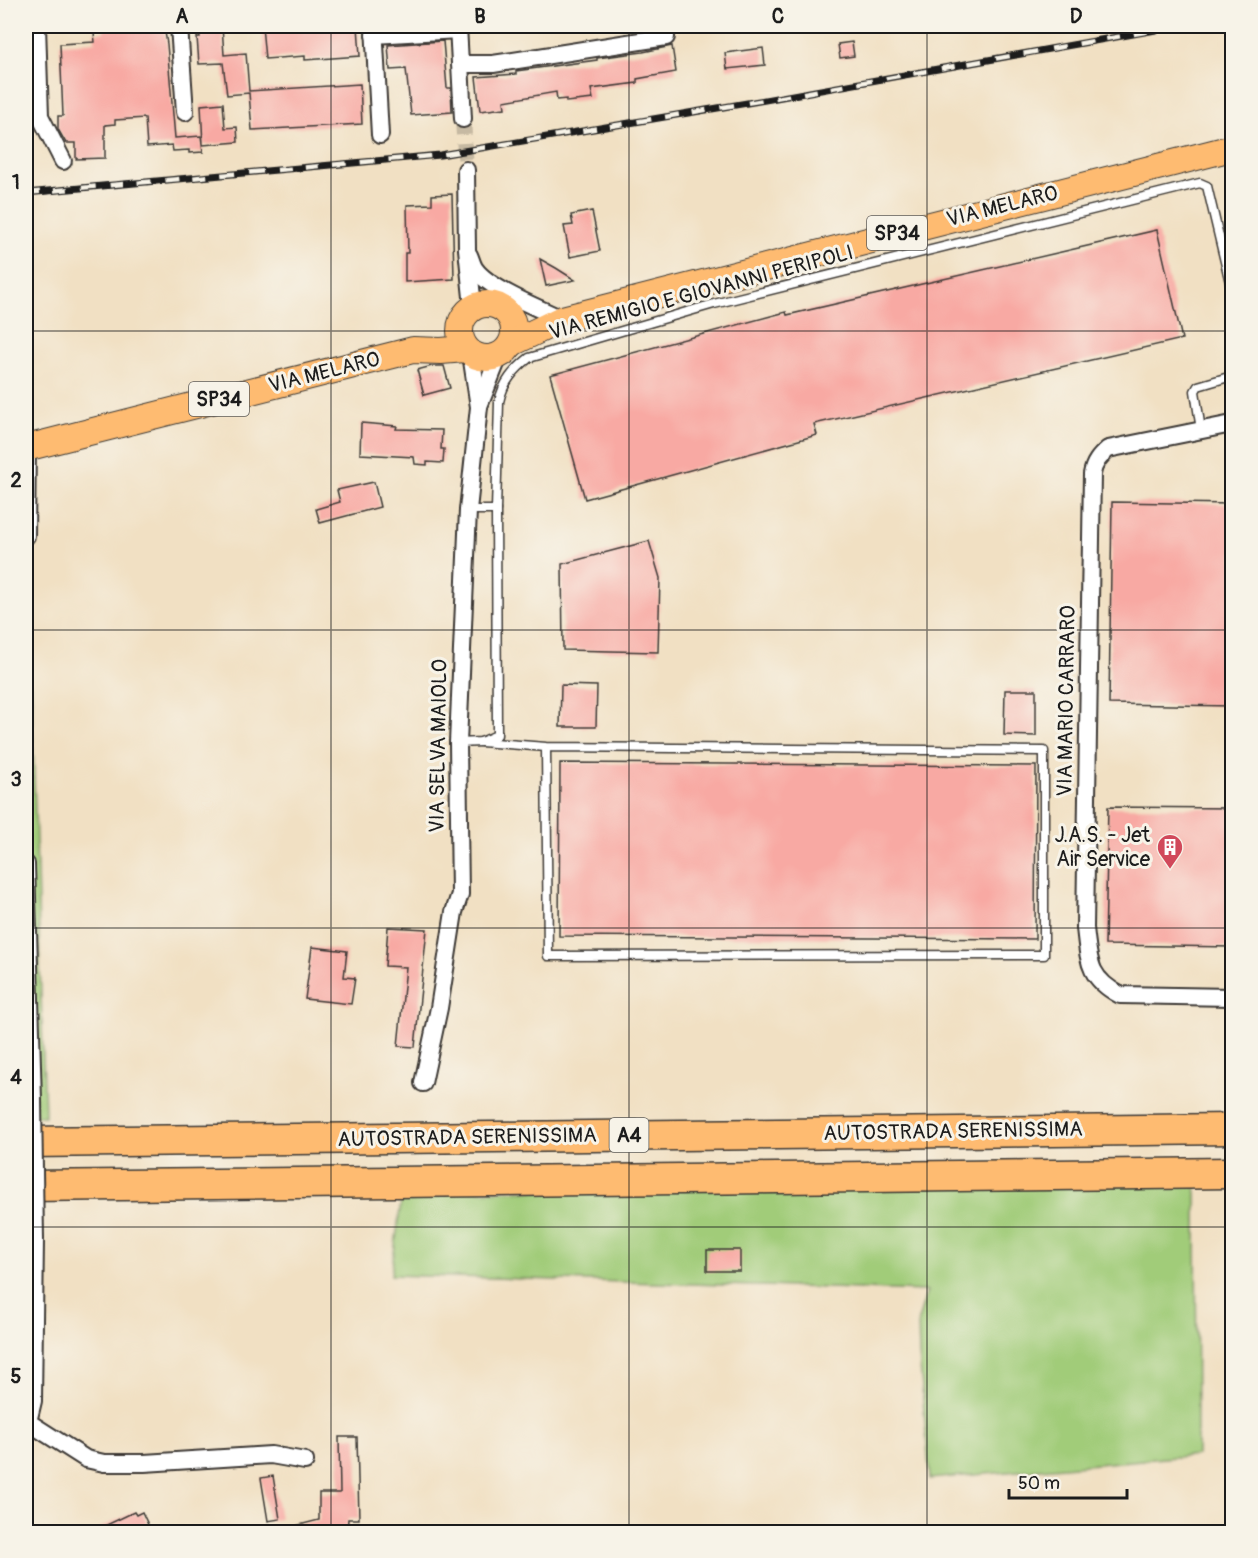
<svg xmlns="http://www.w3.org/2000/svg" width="1258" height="1558" font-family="Pangolin,sans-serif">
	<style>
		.green { fill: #a1cc79; stroke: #5e744a; stroke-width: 1.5 }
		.building { fill: #f8a9a3 }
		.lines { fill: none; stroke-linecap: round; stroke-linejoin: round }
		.minor-tunnel { stroke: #c6b9a2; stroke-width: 16; stroke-dasharray: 16 8; stroke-linecap: butt }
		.service-casing { stroke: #3c3935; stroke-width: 11 }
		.minor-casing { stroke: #3c3935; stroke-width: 20 }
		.primary-casing { stroke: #3c3935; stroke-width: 28 }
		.motorway-casing { stroke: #3c3935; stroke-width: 33 }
		.service { stroke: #fff; stroke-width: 8 }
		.minor { stroke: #fff; stroke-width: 16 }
		.primary { stroke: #febb71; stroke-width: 26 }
		.motorway { stroke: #febb71; stroke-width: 30 }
		.rail-casing { stroke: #1c1c1c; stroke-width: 7 }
		.rail { stroke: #f7f3e8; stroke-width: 4.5; stroke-dasharray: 14; stroke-linecap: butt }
		.minor-bridge-casing { stroke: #3c3935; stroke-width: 20; stroke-linecap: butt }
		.minor-bridge { stroke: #fff; stroke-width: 16 }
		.grid { fill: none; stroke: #1c1c1c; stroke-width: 1.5; stroke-opacity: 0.55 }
		.labels { text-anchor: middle; stroke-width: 6; stroke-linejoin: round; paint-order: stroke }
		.shield { fill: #f7f3e8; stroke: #5e5c59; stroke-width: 1.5 }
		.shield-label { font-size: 20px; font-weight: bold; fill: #1c1c1c }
		.street-label { font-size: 21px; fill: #1c1c1c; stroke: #f7f3e8 }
		.poi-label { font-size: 21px; fill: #1c1c1c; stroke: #f7f3e8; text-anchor: end }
		.neatline { fill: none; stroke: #1c1c1c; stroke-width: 2 }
		.grid-label { font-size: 20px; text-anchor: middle; font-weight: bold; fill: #1c1c1c }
	</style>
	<rect width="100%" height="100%" fill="#f7f3e8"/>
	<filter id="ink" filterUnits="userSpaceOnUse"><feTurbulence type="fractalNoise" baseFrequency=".0167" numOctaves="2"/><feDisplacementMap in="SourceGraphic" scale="12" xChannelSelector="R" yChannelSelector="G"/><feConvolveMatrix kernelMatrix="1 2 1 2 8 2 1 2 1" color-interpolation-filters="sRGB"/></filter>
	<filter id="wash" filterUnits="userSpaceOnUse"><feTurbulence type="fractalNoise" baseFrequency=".008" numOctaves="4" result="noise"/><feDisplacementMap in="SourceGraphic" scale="24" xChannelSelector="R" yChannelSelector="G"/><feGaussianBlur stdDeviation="1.35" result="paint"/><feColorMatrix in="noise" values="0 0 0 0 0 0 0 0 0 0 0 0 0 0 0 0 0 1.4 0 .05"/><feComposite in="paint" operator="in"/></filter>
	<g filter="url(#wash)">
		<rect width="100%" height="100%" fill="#f1e0c3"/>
		<g class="green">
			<path d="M 31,686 L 45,1116 L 26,1116 L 26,688 Z"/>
			<path d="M 1195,1184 L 1196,1195 L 1197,1455 L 930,1479 L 919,1354 L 918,1320 L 927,1291 L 391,1275 L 401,1202 L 396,1202 L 381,1192 Z"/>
		</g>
		<g id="blocks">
			<g class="building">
				<path d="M 104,26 L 164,26 L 167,44 L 175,138 L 201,136 L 203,152 L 189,153 L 189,150 L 173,151 L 172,145 L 147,147 L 145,118 L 115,120 L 115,124 L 105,125 L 105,158 L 76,159 L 76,143 L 66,143 L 58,129 L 58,116 L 63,116 L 60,44 L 95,42 L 94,33 L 104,32 Z"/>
				<path d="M 199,26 L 222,26 L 224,55 L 246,53 L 249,91 L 360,84 L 362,124 L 252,130 L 249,93 L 227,95 L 223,63 L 199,64 L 197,37 L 200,37 Z"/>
				<path d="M 262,26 L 358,26 L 360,56 L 305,60 L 305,56 L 265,59 Z"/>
				<path d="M 443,41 L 447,88 L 451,88 L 452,112 L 411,115 L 406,69 L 390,70 L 388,45 Z"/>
				<path d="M 852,42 L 854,56 L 840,58 L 838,44 Z"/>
				<path d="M 672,46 L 676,72 L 637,79 L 637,83 L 591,89 L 593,99 L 566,102 L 566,99 L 557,100 L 556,92 L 504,101 L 505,108 L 480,111 L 476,77 L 516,74 L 516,71 L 597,60 L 597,58 L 643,52 Z"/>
				<path d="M 763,48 L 765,65 L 727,69 L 725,53 Z"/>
				<path d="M 223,103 L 225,128 L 237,127 L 238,142 L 203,145 L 201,105 Z"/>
				<path d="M 452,194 L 454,279 L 405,282 L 405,253 L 408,253 L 407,205 L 432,204 L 432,195 Z"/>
				<path d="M 592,211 L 600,251 L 570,257 L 564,226 L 573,225 L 571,215 Z"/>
				<path d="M 1157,230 L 1182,339 L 814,424 L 817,435 L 585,499 L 550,375 L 786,312 L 787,315 Z"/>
				<path d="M 540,259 L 556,268 L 575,280 L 546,286 Z"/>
				<path d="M 432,366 L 444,366 L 450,388 L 424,395 L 417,370 Z"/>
				<path d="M 361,423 L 397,426 L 396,429 L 442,430 L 441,449 L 444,449 L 443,463 L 427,462 L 427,465 L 415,464 L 414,457 L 360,454 Z"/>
				<path d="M 374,482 L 380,507 L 320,523 L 316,509 L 340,502 L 337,490 Z"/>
				<path d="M 1112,502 L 1233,504 L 1233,706 L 1109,704 Z"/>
				<path d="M 649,541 L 660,578 L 658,652 L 563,650 L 562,564 Z"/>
				<path d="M 561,685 L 597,686 L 596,727 L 560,727 Z"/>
				<path d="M 1005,690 L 1036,690 L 1036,736 L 1004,735 Z"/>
				<path d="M 560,763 L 1036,766 L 1035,939 L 559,936 Z"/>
				<path d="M 1108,807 L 1233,808 L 1233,947 L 1105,945 Z"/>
				<path d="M 388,927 L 427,929 L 415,1047 L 398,1046 L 406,967 L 385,966 Z"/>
				<path d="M 312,947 L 347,951 L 344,977 L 355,978 L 351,1004 L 305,999 Z"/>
				<rect x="707" y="1250" width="33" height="21"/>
				<path d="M 339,1437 L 357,1437 L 359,1519 L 348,1519 L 347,1532 L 287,1533 L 287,1528 L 319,1520 L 319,1493 L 340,1493 Z"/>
				<path d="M 273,1476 L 280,1519 L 268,1521 L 261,1478 Z"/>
				<path d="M 134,1512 L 136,1515 L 142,1512 L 152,1533 L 90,1533 Z"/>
			</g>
		</g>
	</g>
	<g filter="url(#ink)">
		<use href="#blocks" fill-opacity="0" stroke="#3c3935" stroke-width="1.5"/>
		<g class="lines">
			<path class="minor-tunnel" d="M 463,119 L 466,170"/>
			<g class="service-casing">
				<g id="service">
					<path d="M 1201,430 L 1195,391 L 1198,386 L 1232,376"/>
					<path d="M 468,510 L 496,510"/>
					<path d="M 481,742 L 546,747 L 1044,751 L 1044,955 L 548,956 L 546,747"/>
					<path d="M 458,743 L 481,742 L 497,735 L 496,510 L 499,402 C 503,382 514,370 529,358 L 714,304 L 1200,183 L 1207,186 L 1232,291"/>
				</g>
			</g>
			<g class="minor-casing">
				<g id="minor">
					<path d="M 37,26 L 40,116 L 63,161"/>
					<path d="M 179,26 L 185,112"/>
					<path d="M 374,26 L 380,135"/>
					<path d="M 458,26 L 463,119"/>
					<path d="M 374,35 L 458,30"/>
					<path d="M 460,64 L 493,64 L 666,37"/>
					<path d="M 466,170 L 467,249 L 473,307"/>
					<path d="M 469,255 C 471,259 472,265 475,269 C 488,288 540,309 562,319"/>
					<path d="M 479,406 L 499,356"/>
					<path d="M 1232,424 L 1108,449 C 1099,457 1094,463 1092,474 L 1085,928 C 1089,961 1088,978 1120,995 L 1232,997"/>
					<path d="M 26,536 L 27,447"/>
					<path d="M 26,864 L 33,1100"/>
					<path d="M 423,1083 L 439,1008 L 454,912 L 460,894 L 458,743 L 468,510 L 479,407 L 471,354"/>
					<path d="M 28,1422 L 86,1459 L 104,1463 L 144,1463 L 271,1455 L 305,1461"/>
					<path d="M 26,1425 L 28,1422 L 33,1401 L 35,1240"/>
				</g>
			</g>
			<g class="primary-casing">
				<g id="primary">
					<circle cx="487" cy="331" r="27"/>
					<path d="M 512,343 L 562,319 L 1232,148"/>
					<path d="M 26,448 L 413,350 L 441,351 L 465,349"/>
				</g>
			</g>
			<g class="motorway-casing">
				<g id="motorway">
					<path d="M 26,1142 L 1232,1129"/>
					<path d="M 26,1186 L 1232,1173"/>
				</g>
			</g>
			<use href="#service" class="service"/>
			<use href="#minor" class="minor"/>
			<use href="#primary" class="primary"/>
			<use href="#motorway" class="motorway"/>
			<g class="rail-casing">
				<path id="rail" d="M 26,193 L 440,155 L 765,100 L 1178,26"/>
			</g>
			<use href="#rail" class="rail"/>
			<g class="minor-bridge-casing">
				<path id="minor-bridge" d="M 33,1100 L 35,1240"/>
			</g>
			<use href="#minor-bridge" class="minor-bridge"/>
		</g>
	</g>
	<path class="grid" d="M 331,26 L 331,1532M 629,26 L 629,1532M 927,26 L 927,1532M 26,331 L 1232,331M 26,630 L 1232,630M 26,928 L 1232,928M 26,1227 L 1232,1227"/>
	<defs>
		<g id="building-pin" transform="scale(1.35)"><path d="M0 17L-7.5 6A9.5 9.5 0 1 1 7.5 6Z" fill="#d1495b" stroke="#f7f3e8"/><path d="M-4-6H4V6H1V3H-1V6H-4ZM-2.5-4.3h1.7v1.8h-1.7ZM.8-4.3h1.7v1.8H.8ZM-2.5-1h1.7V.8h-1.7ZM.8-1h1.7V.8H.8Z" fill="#fff"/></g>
	</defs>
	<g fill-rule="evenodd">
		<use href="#building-pin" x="1170" y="847"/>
	</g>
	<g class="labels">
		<g class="shield">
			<rect x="867" y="216" width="60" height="34" rx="4.5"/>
			<rect x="189" y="382" width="60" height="34" rx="4.5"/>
			<rect x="609.5" y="1118" width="39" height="34" rx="4.5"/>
		</g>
		<g class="shield-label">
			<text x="897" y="240">SP34</text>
			<text x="219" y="406">SP34</text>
			<text x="629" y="1142">A4</text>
		</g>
		<g class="street-label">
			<text transform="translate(1002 206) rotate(-14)" y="7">VIA MELARO</text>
			<text transform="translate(701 292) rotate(-15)" y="7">VIA REMIGIO E GIOVANNI PERIPOLI</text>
			<text transform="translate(324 372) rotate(-14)" y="7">VIA MELARO</text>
			<text transform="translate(1066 701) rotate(-89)" y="7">VIA MARIO CARRARO</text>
			<text transform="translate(438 746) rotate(-89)" y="7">VIA SELVA MAIOLO</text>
			<text transform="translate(953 1131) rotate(-1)" y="7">AUTOSTRADA SERENISSIMA</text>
			<text transform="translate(467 1137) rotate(-1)" y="7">AUTOSTRADA SERENISSIMA</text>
		</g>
		<g class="poi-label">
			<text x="1150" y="842">J.A.S. - Jet<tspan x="1150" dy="24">Air Service</tspan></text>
		</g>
	</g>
	<rect width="1258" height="1558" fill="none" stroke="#f7f3e8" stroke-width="66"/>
	<path d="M1009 1489v9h118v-9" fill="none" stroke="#1c1c1c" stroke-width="3"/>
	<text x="1018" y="1489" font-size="18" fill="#1c1c1c" stroke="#f7f3e8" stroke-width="4.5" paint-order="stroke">50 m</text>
	<rect x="33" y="33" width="1192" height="1492" class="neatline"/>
	<g class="grid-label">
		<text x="182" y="23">A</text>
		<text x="480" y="23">B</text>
		<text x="778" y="23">C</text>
		<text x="1076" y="23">D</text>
		<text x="16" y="189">1</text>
		<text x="16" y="487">2</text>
		<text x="16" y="786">3</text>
		<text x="16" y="1084">4</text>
		<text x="16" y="1383">5</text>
	</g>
</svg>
